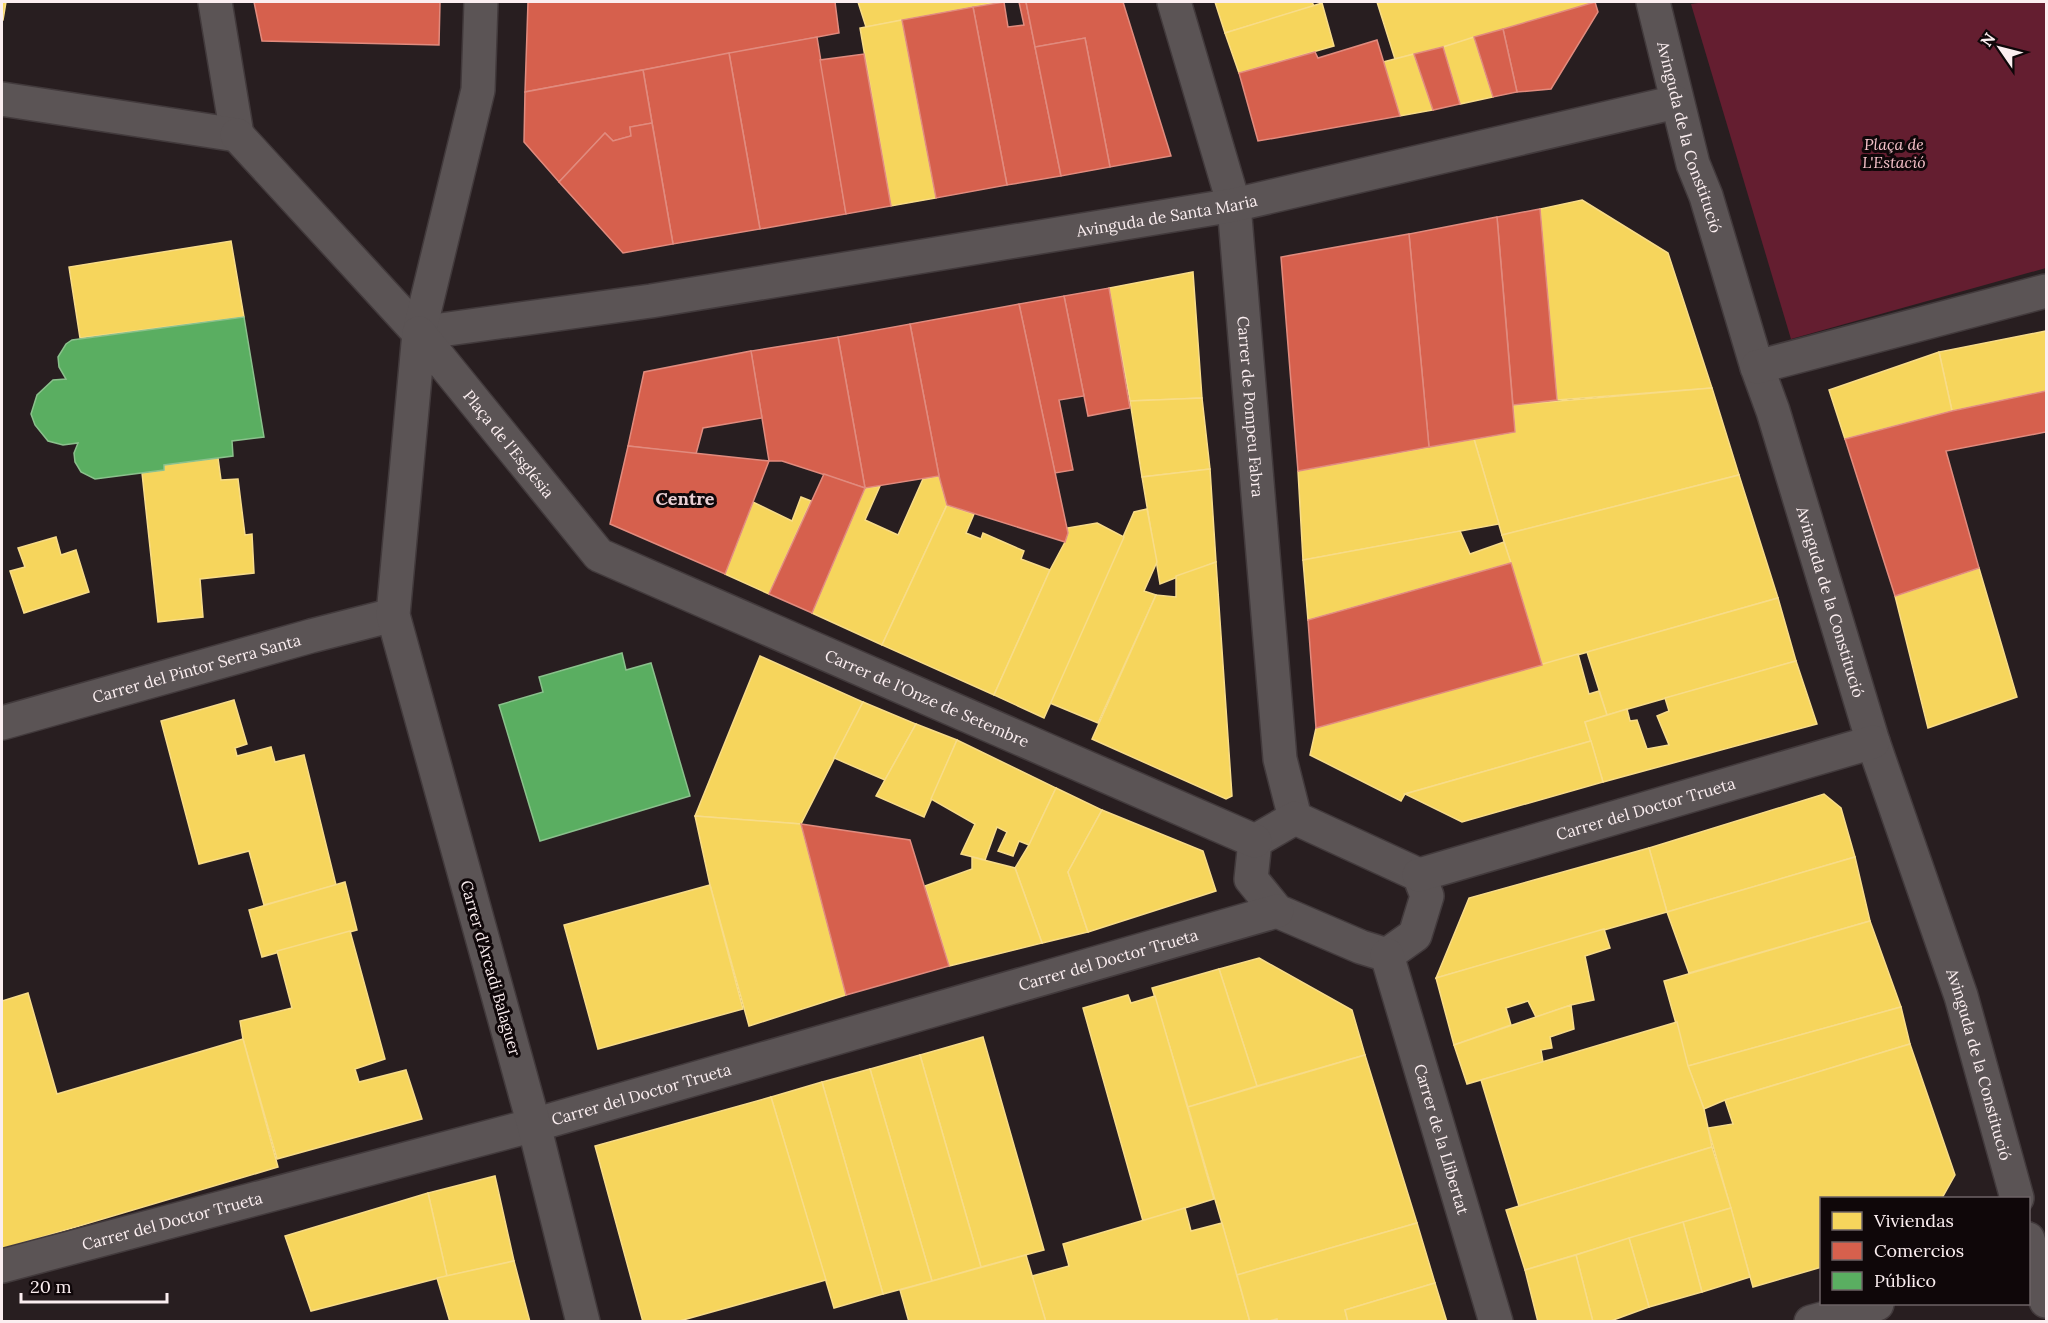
<svg xmlns="http://www.w3.org/2000/svg" width="2048" height="1323" font-family="Lora,serif">
	<style>
		.green { fill: #641e30 }
		.homes { fill: #f6d55c; stroke: #f8dc88; stroke-width: 1.5 }
		.shops { fill: #d6604d; stroke: #e18b7e; stroke-width: 1.5 }
		.public { fill: #5aae61; stroke: #8ac18c; stroke-width: 1.5 }
		.lines { fill: none; stroke-linecap: round; stroke-linejoin: round }
		.minor-casing { stroke: #423a3c; stroke-width: 36 }
		.minor { stroke: #5b5455; stroke-width: 33 }
		.labels { text-anchor: middle; stroke-width: 6; stroke-linejoin: round; paint-order: stroke }
		.street-label { font-size: 16px; fill: #fbeef0; stroke: #0f0709 }
		.park-label { font-size: 16px; font-style: italic; fill: #f5c1c9; stroke: #0f0709 }
		.neighbourhood-label { font-size: 18px; font-weight: bold; fill: #e9cfd3; stroke: #0f0709 }
	</style>
	<rect width="100%" height="100%" fill="#281e20"/>
	<path class="green" d="M 1705,2 L 2046,2 L 2046,268 L 1791,339 L 1691,4 Z"/>
	<g class="homes">
		<path d="M 2,2 L 6,2 L 3,20 L 2,20 Z"/>
		<path d="M 858,2 L 1000,2 L 866,27 Z"/>
		<path d="M 1215,2 L 1312,2 L 1314,6 L 1225,33 Z"/>
		<path d="M 1377,2 L 1593,2 L 1594,3 L 1443,47 L 1395,59 Z"/>
		<path d="M 1322,3 L 1334,46 L 1239,73 L 1225,33 Z"/>
		<path d="M 902,20 L 936,198 L 891,206 L 860,28 Z"/>
		<path d="M 1474,37 L 1493,97 L 1460,104 L 1443,47 Z"/>
		<path d="M 1414,54 L 1433,110 L 1400,116 L 1383,62 Z"/>
		<path d="M 1582,200 L 1668,253 L 1712,388 L 1557,400 L 1540,209 Z"/>
		<path d="M 231,241 L 244,317 L 80,338 L 69,267 Z"/>
		<path d="M 1193,272 L 1202,398 L 1130,401 L 1109,288 Z"/>
		<path d="M 2046,331 L 2046,391 L 1952,411 L 1939,352 Z"/>
		<path d="M 1939,352 L 1952,411 L 1845,439 L 1829,390 Z"/>
		<path d="M 1712,388 L 1739,475 L 1502,535 L 1474,439 L 1515,432 L 1513,405 Z"/>
		<path d="M 1202,398 L 1210,469 L 1142,477 L 1130,401 Z"/>
		<path d="M 1474,439 L 1499,524 L 1303,560 L 1298,471 Z"/>
		<path d="M 218,458 L 221,480 L 238,479 L 245,535 L 252,534 L 254,573 L 200,579 L 203,617 L 158,622 L 142,473 L 164,470 L 164,465 Z"/>
		<path d="M 1210,469 L 1216,562 L 1160,584 L 1142,477 Z"/>
		<path d="M 1739,475 L 1778,598 L 1542,665 L 1502,535 Z"/>
		<path d="M 939,476 L 947,505 L 882,645 L 812,613 L 865,488 L 880,486 L 865,520 L 898,535 L 923,479 Z"/>
		<path d="M 801,497 L 811,501 L 769,594 L 725,574 L 753,502 L 792,521 Z"/>
		<path d="M 947,505 L 974,514 L 966,533 L 981,539 L 983,533 L 1024,551 L 1021,559 L 1050,570 L 994,695 L 882,645 Z"/>
		<path d="M 1147,509 L 1157,562 L 1144,591 L 1156,595 L 1098,723 L 1050,703 L 1134,512 Z"/>
		<path d="M 1097,523 L 1124,537 L 1044,718 L 994,695 L 1050,570 L 1065,542 L 1068,533 L 1067,528 Z"/>
		<path d="M 1460,531 L 1470,554 L 1504,542 L 1511,563 L 1308,620 L 1303,560 Z"/>
		<path d="M 56,537 L 61,555 L 76,550 L 89,592 L 24,613 L 10,571 L 25,567 L 18,548 Z"/>
		<path d="M 1216,562 L 1232,796 L 1226,799 L 1092,739 L 1156,595 L 1176,597 L 1176,576 Z"/>
		<path d="M 1979,568 L 2017,697 L 1928,728 L 1895,596 Z"/>
		<path d="M 1778,598 L 1796,661 L 1607,715 L 1587,652 Z"/>
		<path d="M 1578,654 L 1589,694 L 1599,691 L 1607,715 L 1585,722 L 1591,741 L 1405,794 L 1401,801 L 1310,755 L 1316,728 Z"/>
		<path d="M 760,656 L 863,702 L 801,824 L 695,816 Z"/>
		<path d="M 1796,661 L 1817,724 L 1603,782 L 1585,722 L 1627,709 L 1630,721 L 1637,720 L 1647,749 L 1669,745 L 1657,716 L 1669,711 L 1665,698 Z"/>
		<path d="M 234,700 L 247,744 L 235,748 L 237,756 L 271,747 L 275,762 L 304,755 L 336,885 L 264,905 L 249,851 L 199,864 L 161,721 Z"/>
		<path d="M 863,702 L 916,724 L 885,780 L 834,758 Z"/>
		<path d="M 916,724 L 957,740 L 924,817 L 876,796 Z"/>
		<path d="M 957,740 L 1056,788 L 1029,845 L 1019,841 L 1013,856 L 998,851 L 1007,832 L 997,827 L 985,860 L 961,854 L 975,824 L 931,799 Z"/>
		<path d="M 1591,741 L 1603,782 L 1462,822 L 1405,794 Z"/>
		<path d="M 1056,788 L 1102,810 L 1068,872 L 1088,932 L 1042,943 L 1015,868 L 1029,845 Z"/>
		<path d="M 1824,794 L 1841,808 L 1855,857 L 1667,912 L 1649,848 Z"/>
		<path d="M 1102,810 L 1203,851 L 1216,891 L 1088,932 L 1068,872 Z"/>
		<path d="M 695,816 L 801,824 L 846,995 L 749,1026 L 710,885 Z"/>
		<path d="M 1649,848 L 1667,912 L 1436,978 L 1469,898 Z"/>
		<path d="M 972,857 L 1015,868 L 1042,943 L 949,966 L 925,886 L 972,869 Z"/>
		<path d="M 1855,857 L 1870,921 L 1689,973 L 1667,912 Z"/>
		<path d="M 345,882 L 357,930 L 262,957 L 249,910 Z"/>
		<path d="M 710,885 L 743,1009 L 598,1049 L 564,925 Z"/>
		<path d="M 1870,921 L 1901,1007 L 1688,1066 L 1664,981 Z"/>
		<path d="M 1604,929 L 1610,948 L 1585,956 L 1594,1000 L 1571,1005 L 1536,1017 L 1528,1001 L 1506,1008 L 1511,1025 L 1454,1045 L 1436,978 Z"/>
		<path d="M 350,931 L 385,1059 L 355,1069 L 359,1082 L 406,1070 L 422,1119 L 277,1159 L 243,1039 L 240,1021 L 292,1008 L 277,951 Z"/>
		<path d="M 1259,958 L 1352,1010 L 1365,1055 L 1257,1086 L 1219,969 Z"/>
		<path d="M 1219,969 L 1257,1086 L 1188,1107 L 1152,988 Z"/>
		<path d="M 28,993 L 57,1094 L 243,1039 L 278,1167 L 5,1248 L 2,1247 L 2,1001 Z"/>
		<path d="M 1128,995 L 1131,1003 L 1155,996 L 1214,1199 L 1143,1221 L 1083,1008 Z"/>
		<path d="M 1571,1005 L 1574,1029 L 1550,1037 L 1552,1048 L 1541,1050 L 1543,1062 L 1467,1084 L 1454,1045 Z"/>
		<path d="M 1901,1007 L 1910,1044 L 1725,1100 L 1704,1109 L 1688,1066 Z"/>
		<path d="M 1677,1022 L 1688,1066 L 1704,1109 L 1712,1147 L 1519,1206 L 1481,1080 Z"/>
		<path d="M 983,1037 L 1044,1250 L 981,1267 L 920,1055 Z"/>
		<path d="M 1910,1044 L 1955,1175 L 1942,1198 L 1822,1198 L 1822,1267 L 1753,1287 L 1708,1128 L 1733,1124 L 1725,1100 Z"/>
		<path d="M 920,1055 L 981,1267 L 932,1281 L 870,1069 Z"/>
		<path d="M 1365,1055 L 1417,1223 L 1237,1275 L 1188,1107 Z"/>
		<path d="M 870,1069 L 932,1281 L 883,1294 L 822,1082 Z"/>
		<path d="M 822,1082 L 883,1294 L 834,1308 L 771,1097 Z"/>
		<path d="M 771,1097 L 826,1280 L 676,1322 L 643,1322 L 595,1146 Z"/>
		<path d="M 1712,1147 L 1731,1208 L 1525,1270 L 1506,1210 Z"/>
		<path d="M 495,1176 L 514,1261 L 447,1276 L 428,1193 Z"/>
		<path d="M 428,1193 L 447,1276 L 311,1311 L 285,1236 Z"/>
		<path d="M 1185,1208 L 1191,1231 L 1222,1223 L 1250,1322 L 1046,1322 L 1032,1276 L 1069,1266 L 1063,1244 Z"/>
		<path d="M 1731,1208 L 1750,1277 L 1702,1292 L 1683,1222 Z"/>
		<path d="M 1683,1222 L 1702,1292 L 1649,1307 L 1629,1238 Z"/>
		<path d="M 1417,1223 L 1435,1283 L 1345,1310 L 1348,1322 L 1278,1322 L 1277,1319 L 1265,1322 L 1250,1322 L 1237,1275 Z"/>
		<path d="M 1629,1238 L 1649,1307 L 1608,1322 L 1593,1322 L 1576,1255 Z"/>
		<path d="M 1026,1255 L 1046,1322 L 909,1322 L 900,1290 Z"/>
		<path d="M 1576,1255 L 1593,1322 L 1538,1322 L 1525,1270 Z"/>
		<path d="M 514,1261 L 530,1322 L 450,1322 L 437,1278 Z"/>
		<path d="M 1435,1283 L 1447,1322 L 1348,1322 L 1345,1310 Z"/>
	</g>
	<g class="shops">
		<path d="M 254,2 L 440,2 L 439,45 L 262,41 Z"/>
		<path d="M 528,2 L 835,2 L 839,33 L 525,92 Z"/>
		<path d="M 1004,2 L 1008,27 L 1024,25 L 1019,2 L 1026,2 L 1061,176 L 1007,185 L 973,7 Z"/>
		<path d="M 1026,2 L 1123,2 L 1171,156 L 1110,167 L 1085,38 L 1035,47 Z"/>
		<path d="M 1595,2 L 1598,12 L 1551,89 L 1517,92 L 1503,29 Z"/>
		<path d="M 973,7 L 1007,185 L 936,198 L 902,20 Z"/>
		<path d="M 1503,29 L 1517,92 L 1493,97 L 1474,37 Z"/>
		<path d="M 817,37 L 846,214 L 760,229 L 729,53 Z"/>
		<path d="M 1085,38 L 1110,167 L 1061,176 L 1035,47 Z"/>
		<path d="M 1377,40 L 1400,116 L 1258,141 L 1239,73 L 1315,52 L 1318,58 Z"/>
		<path d="M 1443,47 L 1460,104 L 1433,110 L 1414,54 Z"/>
		<path d="M 729,53 L 760,229 L 673,244 L 643,70 Z"/>
		<path d="M 864,54 L 891,206 L 846,214 L 820,60 Z"/>
		<path d="M 643,70 L 652,123 L 630,127 L 631,136 L 613,141 L 605,133 L 559,182 L 524,142 L 525,92 Z"/>
		<path d="M 652,123 L 673,244 L 623,253 L 559,182 L 605,133 L 613,141 L 631,136 L 630,127 Z"/>
		<path d="M 1540,209 L 1557,400 L 1513,405 L 1497,217 Z"/>
		<path d="M 1497,217 L 1515,432 L 1429,447 L 1409,234 Z"/>
		<path d="M 1409,234 L 1429,447 L 1298,471 L 1281,257 Z"/>
		<path d="M 1109,288 L 1130,408 L 1088,416 L 1064,296 Z"/>
		<path d="M 1064,296 L 1084,396 L 1059,400 L 1073,470 L 1055,473 L 1019,304 Z"/>
		<path d="M 1019,304 L 1068,533 L 1065,542 L 947,505 L 939,476 L 910,324 Z"/>
		<path d="M 910,324 L 939,476 L 865,488 L 838,337 Z"/>
		<path d="M 838,337 L 865,488 L 782,461 L 769,461 L 751,351 Z"/>
		<path d="M 751,351 L 762,418 L 703,428 L 696,454 L 628,446 L 644,372 Z"/>
		<path d="M 2046,391 L 2046,432 L 1946,451 L 1979,568 L 1895,596 L 1845,439 L 1952,411 Z"/>
		<path d="M 628,446 L 769,461 L 725,574 L 610,524 Z"/>
		<path d="M 824,474 L 865,488 L 812,613 L 769,594 Z"/>
		<path d="M 1511,563 L 1542,665 L 1316,728 L 1308,620 Z"/>
		<path d="M 801,824 L 910,840 L 949,966 L 846,995 Z"/>
	</g>
	<g class="public">
		<path d="M 244,317 L 264,437 L 232,441 L 233,456 L 164,465 L 164,470 L 95,479 L 81,472 L 75,462 L 74,453 L 78,443 L 63,445 L 48,441 L 35,425 L 31,414 L 37,395 L 53,380 L 66,379 L 59,367 L 58,357 L 66,344 L 72,340 Z"/>
		<path d="M 622,653 L 626,670 L 651,663 L 690,796 L 540,841 L 499,705 L 543,692 L 539,677 Z"/>
	</g>
	<g class="lines">
		<g class="minor-casing">
			<g id="minor">
				<path d="M 215,2 L 237,135"/>
				<path id="s1" d="M 1174,2 L 1234,205 L 1280,759 L 1295,818"/>
				<path id="s2" d="M 1653,2 L 1693,164 L 1706,196 L 1757,367 L 1773,411 L 1873,742 L 1961,996 L 2017,1198"/>
				<path d="M 2,99 L 237,135"/>
				<path id="s3" d="M 237,135 L 419,333 L 651,301 L 1234,205 L 1676,102"/>
				<path d="M 419,333 L 478,90 L 481,2"/>
				<path d="M 1757,367 L 2046,291"/>
				<path id="s4" d="M 2,723 L 311,636 L 393,615"/>
				<path d="M 1295,818 L 1419,875 L 1427,896 L 1415,935 L 1387,955 L 1361,947 L 1277,911 L 1251,879 L 1255,841 Z"/>
				<path id="s5" d="M 1419,875 L 1873,742"/>
				<path id="s6" d="M 1387,955 L 1496,1322"/>
				<path d="M 2028,1239 L 2046,1301"/>
				<path id="s7" d="M 2,1266 L 534,1125 L 1277,911"/>
				<path id="s8" d="M 583,1322 L 534,1125 L 393,615 L 419,333 L 599,555 L 1255,841"/>
				<path d="M 1811,1322 L 1877,1304"/>
			</g>
		</g>
		<use href="#minor" class="minor"/>
	</g>
	<g class="labels">
		<g class="street-label">
			<text dy="6" stroke="none"><textPath href="#s2" startOffset="140">Avinguda de la Constitució</textPath></text>
			<text dy="6" stroke="none"><textPath href="#s3" startOffset="1026">Avinguda de Santa Maria</textPath></text>
			<text dy="6" stroke="none"><textPath href="#s1" startOffset="414">Carrer de Pompeu Fabra</textPath></text>
			<text dy="6" stroke="none"><textPath href="#s8" startOffset="1158">Plaça de l'Església</textPath></text>
			<text dy="6" stroke="none"><textPath href="#s2" startOffset="626">Avinguda de la Constitució</textPath></text>
			<text dy="6" stroke="none"><textPath href="#s4" startOffset="202">Carrer del Pintor Serra Santa</textPath></text>
			<text dy="6" stroke="none"><textPath href="#s8" startOffset="1659">Carrer de l'Onze de Setembre</textPath></text>
			<text dy="6" stroke="none"><textPath href="#s5" startOffset="236">Carrer del Doctor Trueta</textPath></text>
			<text dy="6" stroke="none"><textPath href="#s7" startOffset="1148">Carrer del Doctor Trueta</textPath></text>
			<text transform="translate(491 968) rotate(74)" y="6">Carrer d'Arcadi Balaguer</text>
			<text dy="6" stroke="none"><textPath href="#s2" startOffset="1112">Avinguda de la Constitució</textPath></text>
			<text dy="6" stroke="none"><textPath href="#s7" startOffset="662">Carrer del Doctor Trueta</textPath></text>
			<text dy="6" stroke="none"><textPath href="#s6" startOffset="192">Carrer de la Llibertat</textPath></text>
			<text dy="6" stroke="none"><textPath href="#s7" startOffset="176">Carrer del Doctor Trueta</textPath></text>
		</g>
		<g class="park-label">
			<text x="1894" y="150">Plaça de<tspan x="1894" dy="18">L'Estació</tspan></text>
		</g>
		<g class="neighbourhood-label">
			<text x="685" y="505">Centre</text>
		</g>
	</g>
	<rect width="2048" height="1323" fill="none" stroke="#fbeef0" stroke-width="6"/>
	<rect x="1820" y="1197" width="210" height="108" fill="#0f0709" stroke="#6d6365" stroke-width="1.5"/>
	<rect x="1832" y="1212" width="30" height="18" fill="#f6d55c" stroke="#6d6365" stroke-width="1.5"/>
	<text x="1874" y="1227" font-size="18" fill="#fbeef0">Viviendas</text>
	<rect x="1832" y="1242" width="30" height="18" fill="#d6604d" stroke="#6d6365" stroke-width="1.5"/>
	<text x="1874" y="1257" font-size="18" fill="#fbeef0">Comercios</text>
	<rect x="1832" y="1272" width="30" height="18" fill="#5aae61" stroke="#6d6365" stroke-width="1.5"/>
	<text x="1874" y="1287" font-size="18" fill="#fbeef0">Público</text>
	<g transform="translate(2000 48) rotate(305)" stroke="#0f0709" stroke-width="4.5" paint-order="stroke">
	<path d="M0-4.5L10 22L0 15L-10 22Z" fill="#fbeef0"/>
	<text y="-9" font-size="16" font-weight="bold" text-anchor="middle" fill="#fbeef0">N</text>
	</g>
	<path d="M21 1293v9h146v-9" fill="none" stroke="#fbeef0" stroke-width="3"/>
	<text x="30" y="1293" font-size="18" fill="#fbeef0" stroke="#0f0709" stroke-width="4.5" paint-order="stroke">20 m</text>
</svg>
